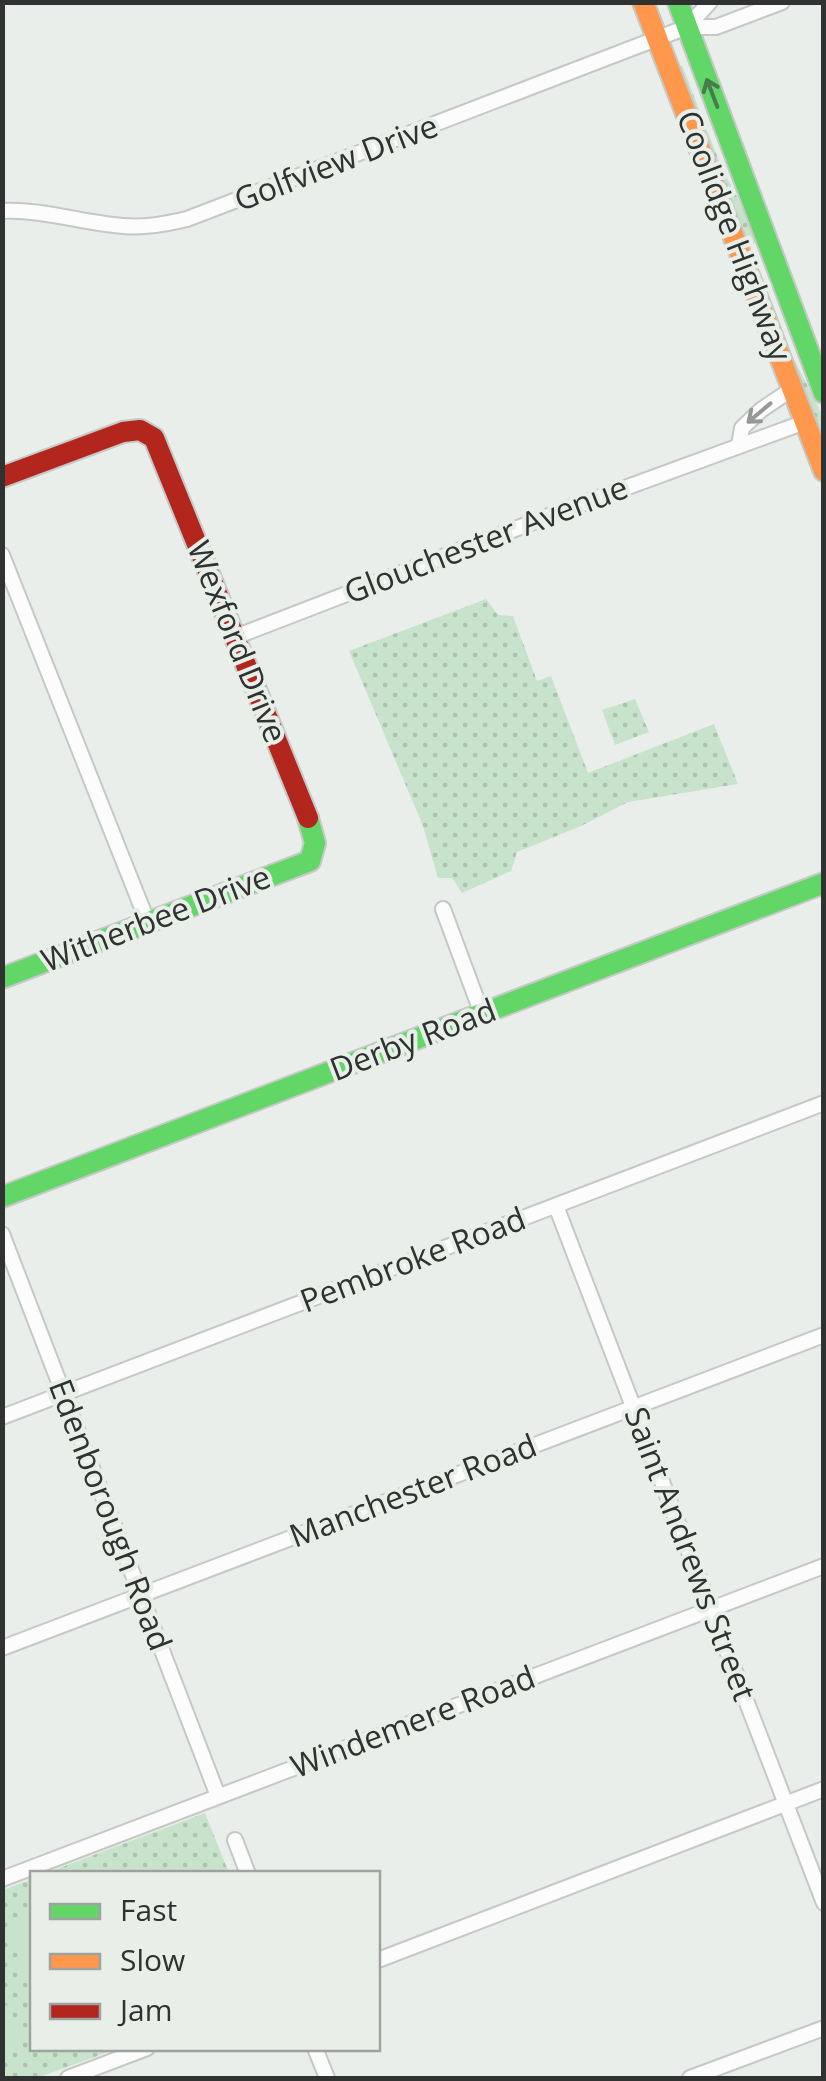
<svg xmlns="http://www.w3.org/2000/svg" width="826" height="2081" font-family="'Open Sans',sans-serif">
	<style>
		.green { fill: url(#green-dots) }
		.pitch { fill: #c8e3cb }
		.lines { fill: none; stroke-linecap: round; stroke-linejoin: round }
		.street-casing { stroke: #c5c9c6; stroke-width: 18 }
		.fast-casing { stroke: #c5c9c6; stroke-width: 24 }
		.slow-casing { stroke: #c5c9c6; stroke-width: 24 }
		.jam-casing { stroke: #c5c9c6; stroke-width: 24 }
		.street { stroke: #fcfcfc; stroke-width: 14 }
		.fast { stroke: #63d668; stroke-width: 20 }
		.slow { stroke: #ff974d; stroke-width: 20 }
		.jam { stroke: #b3261e; stroke-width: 20 }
		.oneway { stroke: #467c49 }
		.oneway2 { stroke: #969796 }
		.labels { text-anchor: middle; stroke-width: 8; stroke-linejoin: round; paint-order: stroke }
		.street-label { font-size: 32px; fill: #2f3230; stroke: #e8efe9 }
	</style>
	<defs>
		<pattern id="green-dots" width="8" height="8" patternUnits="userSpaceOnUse" patternTransform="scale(2.5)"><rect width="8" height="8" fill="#c8e3cb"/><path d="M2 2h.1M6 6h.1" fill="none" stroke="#acc3af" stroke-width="1.8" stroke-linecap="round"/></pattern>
	</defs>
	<rect width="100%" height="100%" fill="#e9eeea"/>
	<g class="green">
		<path d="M 682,65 L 721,166 L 745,212 L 756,243 L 747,246 L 677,67 Z"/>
		<path d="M 757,268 L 760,270 L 792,355 L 823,416 L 823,452 L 755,269 Z"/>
		<path d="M 486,599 L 498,615 L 513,616 L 537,681 L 551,676 L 588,773 L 714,724 L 738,784 L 628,802 L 581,826 L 517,852 L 511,871 L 462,893 L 452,878 L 438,878 L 423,826 L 349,651 Z"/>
		<path d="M 635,699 L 649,732 L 615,745 L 602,710 Z"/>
		<path d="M 205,1813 L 229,1873 L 46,1873 Z"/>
		<path d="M 32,1879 L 32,2048 L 116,2049 L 37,2078 L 3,2078 L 3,1890 Z"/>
	</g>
	<g class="pitch">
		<path d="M 32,1919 L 32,1995 L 8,1926 Z"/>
		<path d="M 7,2005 L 24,2049 L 3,2057 L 3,2007 Z"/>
	</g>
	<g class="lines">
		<g class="street-casing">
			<g id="street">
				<path d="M 687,27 L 710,2"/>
				<path d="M 2,211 C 44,209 82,223 123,226 C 145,228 165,224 187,219 L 687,27 L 716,27 L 782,2"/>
				<path d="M 739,445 L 742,428 L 761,410 L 792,389"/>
				<path d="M 2,555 L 148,923"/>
				<path d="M 235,637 L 554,514 L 805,422"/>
				<path d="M 443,909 L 482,1014"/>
				<path d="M 556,1206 L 824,1903"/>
				<path d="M 2,1234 L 218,1796"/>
				<path d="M 2,1417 L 824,1103"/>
				<path d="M 2,1648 L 824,1335"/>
				<path d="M 235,1840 L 248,1874"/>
				<path d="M 2,1879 L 824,1566"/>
				<path d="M 378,1960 L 824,1789"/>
				<path d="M 315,2048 L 327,2078"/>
				<path d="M 68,2078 L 147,2048"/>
				<path d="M 690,2078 L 824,2028"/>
			</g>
		</g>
		<g class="fast-casing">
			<g id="fast">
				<path d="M 678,2 L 824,393"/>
				<path d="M 2,978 L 310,861 L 315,843 L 308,818"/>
				<path d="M 2,1197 L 824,883"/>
			</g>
		</g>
		<g class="slow-casing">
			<path id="slow" d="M 643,2 L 824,471"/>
		</g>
		<g class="jam-casing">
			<path id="jam" d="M 2,477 L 123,432 L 140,430 L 154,438 L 308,818"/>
		</g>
		<use href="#street" class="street"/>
		<use href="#fast" class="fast"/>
		<use href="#slow" class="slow"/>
		<use href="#jam" class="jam"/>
	</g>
	<defs><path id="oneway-shaft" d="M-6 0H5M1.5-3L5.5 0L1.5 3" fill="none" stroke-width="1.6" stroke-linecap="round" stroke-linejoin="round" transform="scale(2.5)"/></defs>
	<use class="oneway" href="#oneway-shaft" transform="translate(712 93) rotate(-111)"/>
	<use class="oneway2" href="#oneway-shaft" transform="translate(759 413) rotate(140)"/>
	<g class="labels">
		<g class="street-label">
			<text transform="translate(336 163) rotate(-21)" y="11">Golfview Drive</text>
			<text transform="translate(734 236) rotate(69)" y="11">Coolidge Highway</text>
			<text transform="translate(486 540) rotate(-21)" y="11">Glouchester Avenue</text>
			<text transform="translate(237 642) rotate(68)" y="11">Wexford Drive</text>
			<text transform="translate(156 919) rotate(-21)" y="11">Witherbee Drive</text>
			<text transform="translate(413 1040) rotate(-21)" y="11">Derby Road</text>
			<text transform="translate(413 1260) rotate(-21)" y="11">Pembroke Road</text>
			<text transform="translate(413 1491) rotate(-21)" y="11">Manchester Road</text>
			<text transform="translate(110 1515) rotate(69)" y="11">Edenborough Road</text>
			<text transform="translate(690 1554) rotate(69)" y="11">Saint Andrews Street</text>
			<text transform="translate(413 1722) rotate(-21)" y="11">Windemere Road</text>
		</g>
	</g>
	<rect width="826" height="2081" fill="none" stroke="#2f3230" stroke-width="10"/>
	<rect x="30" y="1871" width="350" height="180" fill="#e8efe9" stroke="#9ea39f" stroke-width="2.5"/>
	<rect x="50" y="1904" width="50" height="15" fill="#63d668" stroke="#9ea39f" stroke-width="2.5"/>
	<text x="120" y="1921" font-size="30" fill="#2f3230">Fast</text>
	<rect x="50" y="1954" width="50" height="15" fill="#ff974d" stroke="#9ea39f" stroke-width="2.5"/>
	<text x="120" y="1971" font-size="30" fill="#2f3230">Slow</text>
	<rect x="50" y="2004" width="50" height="15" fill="#b3261e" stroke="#9ea39f" stroke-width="2.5"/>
	<text x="120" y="2021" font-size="30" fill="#2f3230">Jam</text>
</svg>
